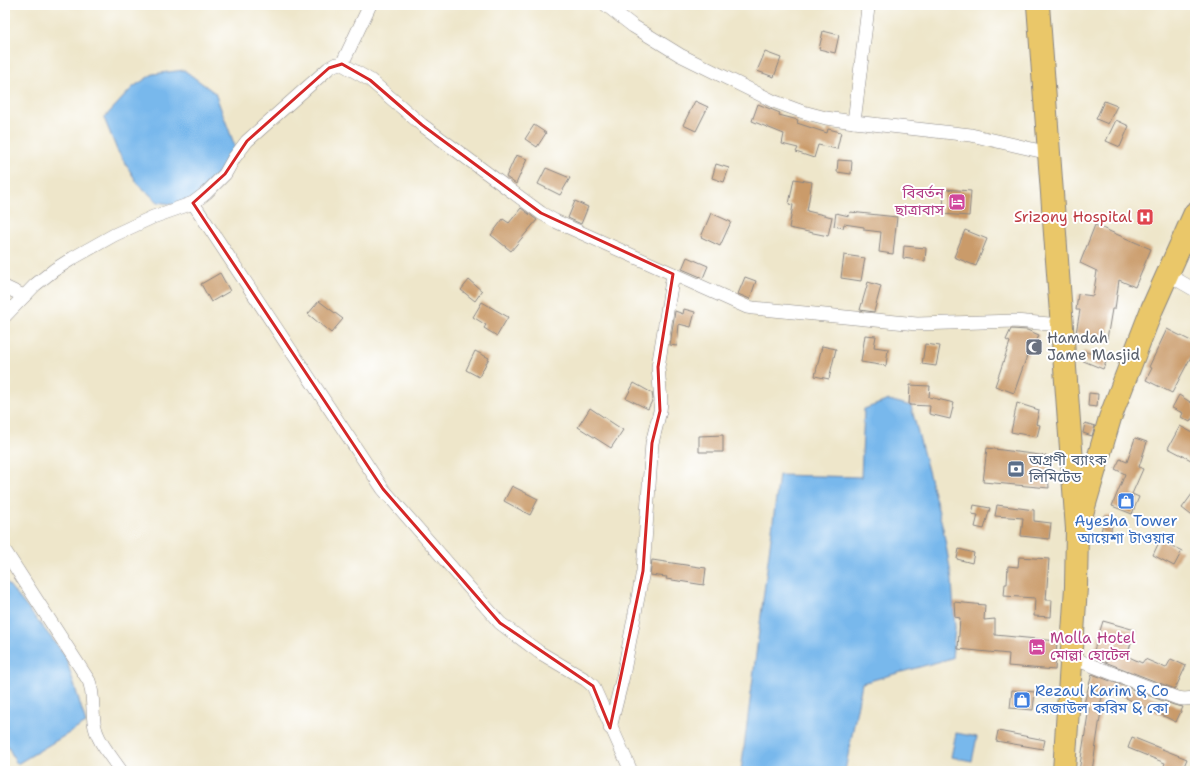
<svg xmlns="http://www.w3.org/2000/svg" width="1200" height="776" font-family="'Shantell Sans','Noto Sans Bengali',sans-serif">
	<style>
		.water { fill: #78b8ec; stroke: #4d6d94 }
		.building { fill: #ca9b6a }
		.lines { fill: none; stroke-linecap: round; stroke-linejoin: round }
		.street-casing { stroke: #888482; stroke-width: 14 }
		.highway-casing { stroke: #888482; stroke-width: 24 }
		.street { stroke: #fff; stroke-width: 13 }
		.highway { stroke: #eac769; stroke-width: 22 }
		.marked { fill: none; stroke: #d62828; stroke-width: 3; stroke-linejoin: round }
		.labels { text-anchor: middle; stroke-width: 4; stroke-linejoin: round; paint-order: stroke }
		.hotel-label { font-size: 15px; fill: #b23c85; stroke: #fff; text-anchor: end }
		.health-label { font-size: 15px; fill: #be3a42; stroke: #fff; text-anchor: end }
		.worship-label { font-size: 15px; fill: #5b616d; stroke: #fff; text-anchor: start }
		.service-label { font-size: 15px; fill: #4e5e75; stroke: #fff; text-anchor: start }
		.shop-label { font-size: 15px; fill: #366cbe; stroke: #fff }
	</style>
	<rect width="100%" height="100%" fill="#fff"/>
	<filter id="ink" filterUnits="userSpaceOnUse"><feTurbulence type="fractalNoise" baseFrequency=".025" numOctaves="2"/><feDisplacementMap in="SourceGraphic" scale="8" xChannelSelector="R" yChannelSelector="G"/><feConvolveMatrix kernelMatrix="1 2 1 2 8 2 1 2 1" color-interpolation-filters="sRGB"/></filter>
	<filter id="wash" filterUnits="userSpaceOnUse"><feTurbulence type="fractalNoise" baseFrequency=".012" numOctaves="4" result="noise"/><feDisplacementMap in="SourceGraphic" scale="16" xChannelSelector="R" yChannelSelector="G"/><feGaussianBlur stdDeviation="0.9" result="paint"/><feColorMatrix in="noise" values="0 0 0 0 0 0 0 0 0 0 0 0 0 0 0 0 0 1.4 0 .05"/><feComposite in="paint" operator="in"/></filter>
	<g filter="url(#wash)">
		<rect width="100%" height="100%" fill="#eee6ca"/>
		<g class="water">
			<path d="M 184,70 L 215,93 L 236,149 L 225,171 L 196,197 L 177,205 L 158,202 L 138,184 L 117,150 L 104,118 L 133,87 L 153,74 Z"/>
			<path d="M 889,400 L 911,406 L 943,528 L 952,580 L 955,629 L 952,658 L 862,683 L 845,771 L 741,771 L 779,475 L 861,477 L 864,409 Z"/>
			<path d="M 5,580 L 65,655 L 86,723 L 17,764 L 5,741 Z"/>
			<path d="M 956,733 L 977,737 L 972,761 L 951,757 Z"/>
		</g>
		<g id="blocks">
			<g class="building">
				<path d="M 823,31 L 839,35 L 835,53 L 819,49 Z"/>
				<path d="M 765,52 L 781,58 L 774,77 L 757,71 Z"/>
				<path d="M 695,101 L 708,107 L 696,131 L 683,125 Z"/>
				<path d="M 1104,101 L 1117,106 L 1108,124 L 1096,119 Z"/>
				<path d="M 758,104 L 780,113 L 779,115 L 798,120 L 797,123 L 827,133 L 828,129 L 841,132 L 837,149 L 818,145 L 814,158 L 796,152 L 798,148 L 782,144 L 784,134 L 752,121 Z"/>
				<path d="M 1116,120 L 1129,126 L 1120,147 L 1106,141 Z"/>
				<path d="M 534,125 L 546,133 L 537,147 L 525,139 Z"/>
				<path d="M 516,155 L 527,159 L 516,184 L 506,177 Z"/>
				<path d="M 838,160 L 852,161 L 851,174 L 837,172 Z"/>
				<path d="M 716,164 L 729,168 L 724,182 L 712,178 Z"/>
				<path d="M 546,168 L 570,178 L 560,195 L 538,184 Z"/>
				<path d="M 794,179 L 812,182 L 807,211 L 832,217 L 828,236 L 789,228 L 793,205 L 789,204 Z"/>
				<path d="M 944,189 L 971,191 L 969,216 L 943,214 Z"/>
				<path d="M 575,201 L 588,207 L 581,224 L 568,218 Z"/>
				<path d="M 521,208 L 537,220 L 511,251 L 491,235 L 503,219 L 509,223 Z"/>
				<path d="M 850,212 L 897,217 L 893,254 L 879,252 L 881,232 L 864,230 L 864,227 L 844,224 L 843,228 L 834,226 L 836,213 L 849,216 Z"/>
				<path d="M 711,213 L 731,222 L 720,246 L 701,237 Z"/>
				<path d="M 1095,225 L 1151,249 L 1135,287 L 1119,280 L 1115,309 L 1112,309 L 1107,339 L 1076,333 L 1080,310 L 1076,310 L 1078,294 L 1093,296 L 1097,271 L 1080,263 Z"/>
				<path d="M 965,230 L 987,239 L 976,266 L 954,257 Z"/>
				<path d="M 904,246 L 926,248 L 925,261 L 903,258 Z"/>
				<path d="M 844,255 L 865,258 L 861,281 L 841,278 Z"/>
				<path d="M 687,257 L 708,266 L 703,278 L 682,269 Z"/>
				<path d="M 220,273 L 230,291 L 211,302 L 201,284 Z"/>
				<path d="M 745,277 L 756,281 L 750,299 L 738,294 Z"/>
				<path d="M 469,280 L 482,291 L 475,301 L 461,290 Z"/>
				<path d="M 868,282 L 881,286 L 874,312 L 860,310 Z"/>
				<path d="M 319,301 L 343,319 L 331,333 L 308,314 Z"/>
				<path d="M 482,302 L 508,317 L 497,336 L 484,328 L 486,325 L 473,317 Z"/>
				<path d="M 684,309 L 695,312 L 691,327 L 679,324 L 677,346 L 670,345 L 675,311 L 683,314 Z"/>
				<path d="M 1011,329 L 1027,330 L 1039,335 L 1032,352 L 1029,350 L 1014,393 L 995,386 L 1010,342 L 1006,340 Z"/>
				<path d="M 1167,329 L 1195,343 L 1195,349 L 1172,393 L 1146,380 L 1152,368 L 1149,367 Z"/>
				<path d="M 865,335 L 876,336 L 874,347 L 888,349 L 886,366 L 861,362 Z"/>
				<path d="M 925,344 L 940,346 L 936,366 L 922,364 Z"/>
				<path d="M 822,346 L 836,349 L 829,379 L 815,376 Z"/>
				<path d="M 475,351 L 489,358 L 479,377 L 466,370 Z"/>
				<path d="M 1084,351 L 1107,360 L 1103,369 L 1081,360 Z"/>
				<path d="M 634,383 L 652,393 L 653,399 L 648,409 L 626,398 Z"/>
				<path d="M 910,385 L 930,386 L 929,397 L 954,403 L 950,419 L 929,414 L 930,406 L 909,405 Z"/>
				<path d="M 1089,393 L 1098,394 L 1097,407 L 1088,406 Z"/>
				<path d="M 1179,395 L 1195,405 L 1195,414 L 1190,422 L 1181,417 L 1183,413 L 1172,408 Z"/>
				<path d="M 1017,403 L 1039,410 L 1036,424 L 1040,425 L 1037,437 L 1011,432 Z"/>
				<path d="M 590,408 L 623,430 L 611,448 L 578,427 Z"/>
				<path d="M 1085,423 L 1095,426 L 1092,436 L 1083,433 Z"/>
				<path d="M 1180,426 L 1195,434 L 1195,453 L 1191,460 L 1168,448 Z"/>
				<path d="M 723,435 L 723,452 L 699,452 L 699,436 Z"/>
				<path d="M 1135,438 L 1147,442 L 1139,467 L 1143,469 L 1132,494 L 1139,497 L 1132,514 L 1112,506 L 1125,474 L 1115,469 L 1120,459 L 1127,462 Z"/>
				<path d="M 987,448 L 1047,456 L 1049,488 L 983,482 Z"/>
				<path d="M 512,486 L 538,499 L 530,515 L 504,501 Z"/>
				<path d="M 1195,490 L 1195,518 L 1182,508 Z"/>
				<path d="M 974,505 L 990,508 L 984,529 L 975,527 L 978,515 L 972,514 Z"/>
				<path d="M 997,505 L 1034,510 L 1034,521 L 1051,523 L 1049,539 L 1021,536 L 1023,518 L 995,516 Z"/>
				<path d="M 1105,515 L 1114,517 L 1110,534 L 1101,532 Z"/>
				<path d="M 1160,540 L 1182,551 L 1174,566 L 1153,555 Z"/>
				<path d="M 959,549 L 974,553 L 972,563 L 957,559 Z"/>
				<path d="M 1019,557 L 1049,559 L 1046,600 L 1052,600 L 1051,617 L 1034,616 L 1035,598 L 1004,596 L 1005,584 L 1007,584 L 1008,566 L 1018,567 Z"/>
				<path d="M 652,560 L 706,568 L 704,585 L 666,579 L 667,577 L 650,575 Z"/>
				<path d="M 954,602 L 985,605 L 984,620 L 995,619 L 995,635 L 1057,641 L 1055,670 L 1008,666 L 1009,654 L 958,649 L 960,618 L 955,617 Z"/>
				<path d="M 1103,621 L 1135,630 L 1127,656 L 1142,663 L 1145,659 L 1166,668 L 1171,659 L 1186,666 L 1175,689 L 1092,657 Z"/>
				<path d="M 1092,674 L 1174,705 L 1183,707 L 1176,722 L 1105,688 L 1098,711 L 1101,711 L 1092,771 L 1079,771 L 1089,708 L 1083,707 Z"/>
				<path d="M 1012,690 L 1035,692 L 1033,710 L 1010,708 Z"/>
				<path d="M 998,731 L 1045,740 L 1043,749 L 996,741 Z"/>
				<path d="M 1132,737 L 1187,759 L 1182,771 L 1162,771 L 1165,763 L 1128,748 Z"/>
			</g>
		</g>
	</g>
	<g filter="url(#ink)">
		<use href="#blocks" fill-opacity="0" stroke="#888482" stroke-width="1"/>
		<g class="lines">
			<g class="street-casing">
				<g id="street">
					<path d="M 606,5 L 633,26 L 680,55 L 773,101 L 803,112 L 826,118 L 854,122 L 971,135 L 1049,153"/>
					<path d="M 342,64 L 370,5"/>
					<path d="M 854,122 L 868,8"/>
					<path d="M 193,203 L 383,489 L 500,623 L 539,652 L 586,680 L 593,686 L 631,771"/>
					<path d="M 1167,274 L 1195,290"/>
					<path d="M 5,287 L 24,296"/>
					<path d="M 5,316 L 35,285 L 54,270 L 73,258 L 114,235 L 153,217 L 193,203 L 206,193 L 225,174 L 234,158 L 247,141 L 329,68 L 336,64 L 342,64 L 370,80 L 422,125 L 541,213 L 555,221 L 747,307 L 753,308 L 917,324 L 1015,321 L 1061,325"/>
					<path d="M 5,551 L 89,681 C 94,694 92,708 94,722 C 96,740 111,756 121,771"/>
					<path d="M 1072,658 L 1177,698 L 1184,699 L 1195,698"/>
					<path d="M 610,728 L 623,676 L 643,571 L 652,443 L 660,411 L 661,401 L 658,367 L 673,274"/>
				</g>
			</g>
			<g class="highway-casing">
				<g id="highway">
					<path d="M 1038,5 L 1077,529 L 1076,587 L 1064,771"/>
					<path d="M 1081,517 L 1110,418 L 1152,309 L 1195,213"/>
				</g>
			</g>
			<use href="#street" class="street"/>
			<use href="#highway" class="highway"/>
		</g>
	</g>
	<path class="marked" d="M 342,64 L 370,80 L 422,125 L 541,213 L 673,274 L 658,367 L 660,411 L 652,443 L 643,571 L 610,728 L 593,686 L 500,623 L 383,489 L 193,203 L 225,174 L 247,141 L 329,68 Z"/>
	<defs>
		<g id="hotel-square" transform="scale(0.9)"><rect x="-9" y="-9" width="18" height="18" rx="4" fill="#d1479c" stroke="#fff"/><path d="M-6-4.5h1.5V1H6V5H4.5V3h-9V5H-6ZM-4 0a1.8 1.8 0 1 1 3.6 0ZM.5 0V-2.5h3Q6-2.5 6 0Z" fill="#fff"/></g>
		<g id="hospital-square" transform="scale(0.9)"><rect x="-9" y="-9" width="18" height="18" rx="4" fill="#e0444e" stroke="#fff"/><path d="M-5-5h3v3.5h4V-5h3V5h-3V1.5h-4V5h-3Z" fill="#fff"/></g>
		<g id="mosque-square" transform="scale(0.9)"><rect x="-9" y="-9" width="18" height="18" rx="4" fill="#6b7280" stroke="#fff"/><path d="M3.5-4.9A6 6 0 1 0 3.5 4.9A5 5 0 1 1 3.5-4.9Z" fill="#fff"/></g>
		<g id="bank-square" transform="scale(0.9)"><rect x="-9" y="-9" width="18" height="18" rx="4" fill="#5c6f8a" stroke="#fff"/><path d="M-6-4H6V4H-6ZM0-2.3a2.3 2.3 0 1 0 0 4.6a2.3 2.3 0 1 0 0-4.6Z" fill="#fff"/></g>
		<g id="shop-square" transform="scale(0.9)"><rect x="-9" y="-9" width="18" height="18" rx="4" fill="#3f7fe0" stroke="#fff"/><path d="M-5-2.5h2.3a2.7 3.5 0 0 1 5.4 0H5L5.5 6h-11ZM-1.5-2.5h3a1.5 2.3 0 0 0-3 0Z" fill="#fff"/></g>
	</defs>
	<g fill-rule="evenodd">
		<use href="#hotel-square" x="957" y="202"/>
		<use href="#hospital-square" x="1145" y="217"/>
		<use href="#mosque-square" x="1034" y="347"/>
		<use href="#bank-square" x="1016" y="469"/>
		<use href="#shop-square" x="1126" y="501"/>
		<use href="#hotel-square" x="1037" y="647"/>
		<use href="#shop-square" x="1022" y="700"/>
	</g>
	<g class="labels">
		<g class="hotel-label">
			<text x="944" y="198">বিবর্তন<tspan x="944" dy="17">ছাত্রাবাস</tspan></text>
			<text x="1050" y="643" text-anchor="start">Molla Hotel<tspan x="1050" dy="17">মোল্লা হোটেল</tspan></text>
		</g>
		<g class="health-label">
			<text x="1132" y="222">Srizony Hospital</text>
		</g>
		<g class="worship-label">
			<text x="1047" y="343">Hamdah<tspan x="1047" dy="17">Jame Masjid</tspan></text>
		</g>
		<g class="service-label">
			<text x="1029" y="465">অগ্রণী ব্যাংক<tspan x="1029" dy="17">লিমিটেড</tspan></text>
		</g>
		<g class="shop-label">
			<text x="1126" y="526">Ayesha Tower<tspan x="1126" dy="17">আয়েশা টাওয়ার</tspan></text>
			<text x="1035" y="696" text-anchor="start">Rezaul Karim &amp; Co<tspan x="1035" dy="17">রেজাউল করিম &amp; কো</tspan></text>
		</g>
	</g>
	<rect width="1200" height="776" fill="none" stroke="#fff" stroke-width="20"/>
</svg>
